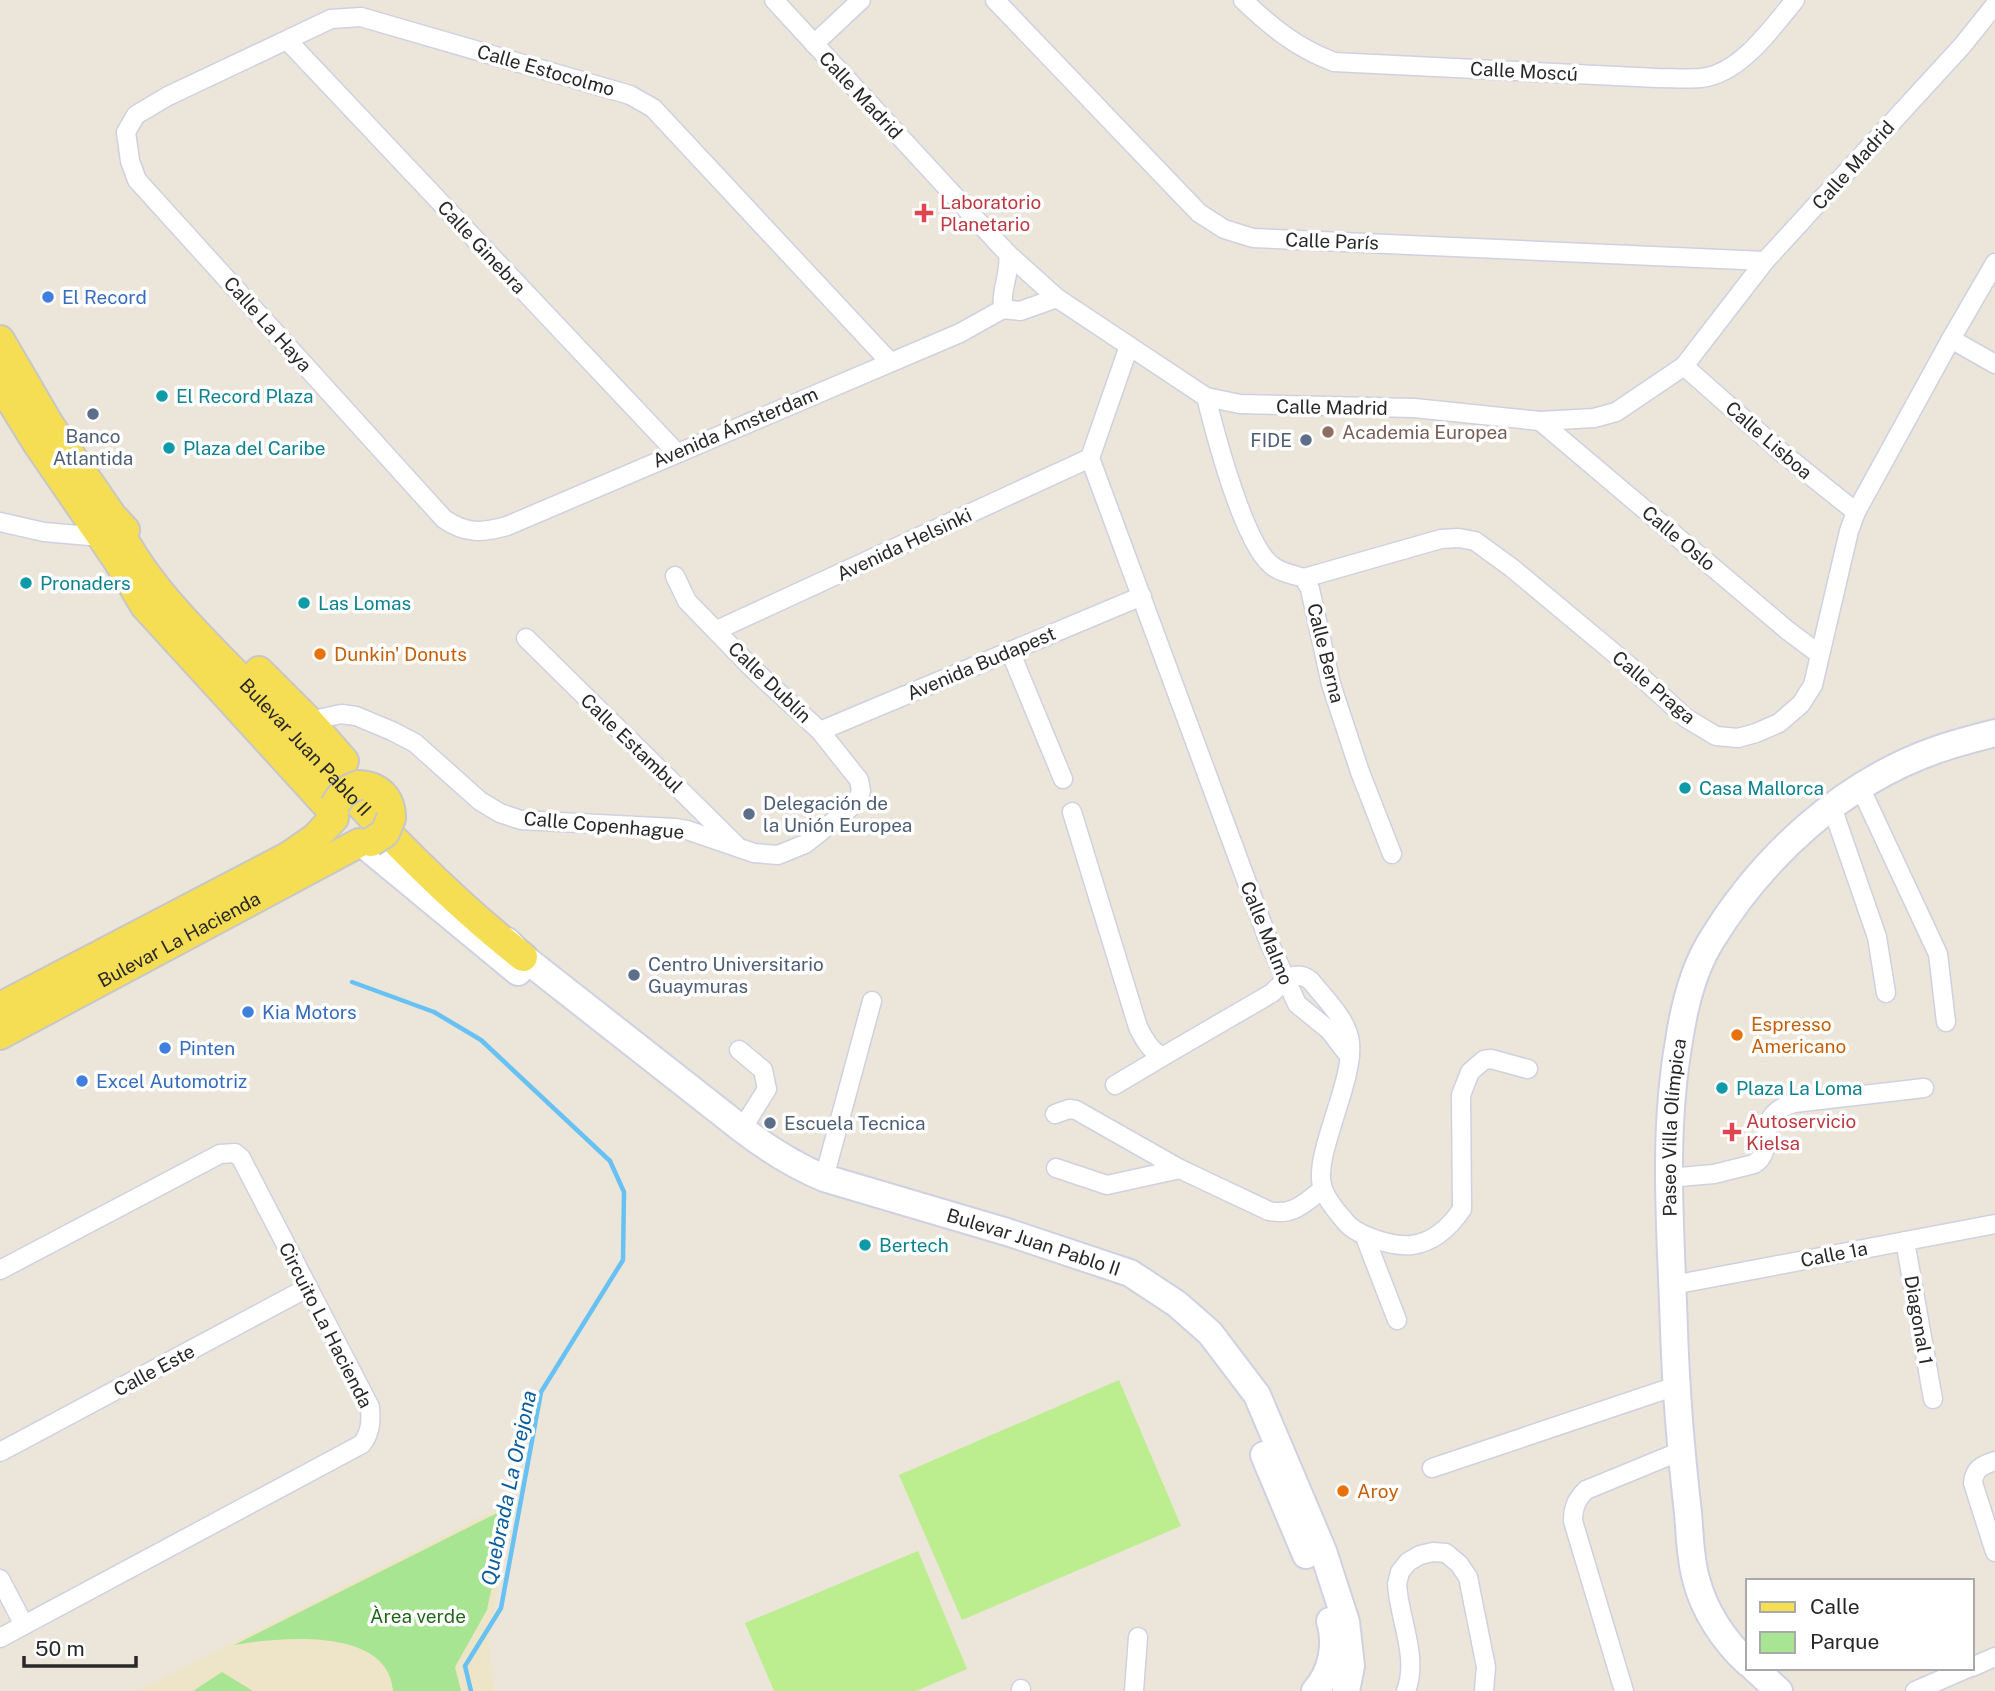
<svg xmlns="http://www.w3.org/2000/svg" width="1995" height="1691" font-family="'Public Sans',sans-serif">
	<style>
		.education { fill: #eee5c8 }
		.green { fill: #a8e593 }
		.pitch { fill: #bced8e }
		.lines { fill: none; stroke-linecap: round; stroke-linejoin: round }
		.stream { stroke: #67c1f3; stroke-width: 4.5 }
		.minor-casing { stroke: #cfd1e2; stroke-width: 21 }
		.secondary-casing { stroke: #cfd1e2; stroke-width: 30 }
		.primary-casing { stroke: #c7c7c7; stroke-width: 32 }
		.minor { stroke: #fff; stroke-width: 18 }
		.secondary { stroke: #fff; stroke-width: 26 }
		.primary { stroke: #f5de54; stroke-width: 28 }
		.primary-bridge-casing { stroke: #c7c7c7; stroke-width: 32; stroke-linecap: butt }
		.primary-bridge { stroke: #f5de54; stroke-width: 28 }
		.health-dot { fill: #e0444e; stroke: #fff; stroke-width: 2.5 }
		.shop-dot { fill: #3f7fe0; stroke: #fff; stroke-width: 2.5 }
		.culture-dot { fill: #0f9aa8; stroke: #fff; stroke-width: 2.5 }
		.service-dot { fill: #5c6f8a; stroke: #fff; stroke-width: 2.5 }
		.education-dot { fill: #8d6e63; stroke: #fff; stroke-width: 2.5 }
		.food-dot { fill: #e8710a; stroke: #fff; stroke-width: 2.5 }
		.labels { text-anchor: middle; stroke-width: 7; stroke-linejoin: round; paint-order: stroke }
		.street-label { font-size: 19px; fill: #282828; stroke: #fff }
		.health-label { font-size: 19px; fill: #be3a42; stroke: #fff; text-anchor: start }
		.shop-label { font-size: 19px; fill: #366cbe; stroke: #fff; text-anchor: start }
		.culture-label { font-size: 19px; fill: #0d838f; stroke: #fff; text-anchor: start }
		.education-label { font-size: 19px; fill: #785e54; stroke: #fff; text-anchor: start }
		.service-label { font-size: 19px; fill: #4e5e75; stroke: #fff; text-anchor: start }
		.food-label { font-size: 19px; fill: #c56008; stroke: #fff; text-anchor: start }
		.park-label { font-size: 19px; fill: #206717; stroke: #fff }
		.water-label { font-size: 21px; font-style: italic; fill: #085d9d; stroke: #fff }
	</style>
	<rect width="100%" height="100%" fill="#ece5d9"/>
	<path class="education" d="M 512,1501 L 488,1646 L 495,1691 L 137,1691 Z"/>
	<g class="green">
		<path d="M 503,1510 L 498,1556 L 487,1610 L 455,1667 L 461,1691 L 393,1691 C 389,1626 278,1637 234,1645 Z"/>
		<path d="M 222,1672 L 253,1691 L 193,1691 Z"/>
	</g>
	<g class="pitch">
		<path d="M 1119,1380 L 1181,1526 L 962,1620 L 899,1475 Z"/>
		<path d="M 918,1551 L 967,1669 L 916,1691 L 774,1691 L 745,1623 Z"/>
	</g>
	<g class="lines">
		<path class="stream" d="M 352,982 L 434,1012 L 481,1040 L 610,1161 L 624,1192 L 623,1260 L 541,1392 L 501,1608 L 465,1666 L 471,1691"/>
		<g class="minor-casing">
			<g id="minor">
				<path d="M 774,0 L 1008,254 L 1057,298 L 1206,397 L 1240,404 L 1414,408 L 1540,421 L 1594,418 L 1616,412 L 1684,366 L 1765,261 L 1962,46 L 1994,6"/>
				<path d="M 995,0 L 1199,213 L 1224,229 L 1253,238 L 1765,261"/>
				<path d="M 1243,0 C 1271,27 1297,48 1334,62 L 1657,78 C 1672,78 1687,79 1701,78 C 1740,74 1772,28 1795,0"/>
				<path d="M 288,41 L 676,452"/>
				<path d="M 814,44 L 861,0"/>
				<path d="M 1003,309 C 1000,290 1011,273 1008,254"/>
				<path d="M 1951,339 L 1995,364"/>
				<path d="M 1129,346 L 1090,458 L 1269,942 L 1297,1004 L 1329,1030 L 1350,1057"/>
				<path d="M 889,361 L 653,108 L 630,95 L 361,17 L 331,19 L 168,96 L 136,115 L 126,132 L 130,161 L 137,180 L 444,519 C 466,534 482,533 507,526 L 960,333 L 1003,309 L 1020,311 L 1057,298"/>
				<path d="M 1684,366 L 1781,452 L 1856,512"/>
				<path d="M 1206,397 C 1215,433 1245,549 1274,567 C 1282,573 1295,575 1304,578 L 1310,589 L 1331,684 L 1360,772 L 1392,854"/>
				<path d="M 1540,421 L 1787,630 L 1819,654"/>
				<path d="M 0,522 L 44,532 L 101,537"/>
				<path d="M 1304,578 L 1441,539 L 1459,538 L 1475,541 L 1512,568 L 1626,663 L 1686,718 L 1716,736 L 1738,738 L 1756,733 L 1779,723 L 1801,704 L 1813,685 L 1849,531 L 1856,512 L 1951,339 L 1995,263"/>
				<path d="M 717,630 L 1090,458"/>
				<path d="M 526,638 L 736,845"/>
				<path d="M 1010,651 L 1063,779"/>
				<path d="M 309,721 L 341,714 L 356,716 L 392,731 L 415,743 L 480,801 L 500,813 L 521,820 L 675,828 L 687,830 L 754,853 L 778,855 L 805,844 L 829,825 L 857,802 L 861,791 L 859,780 L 820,731 L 752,668 L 687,601 L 675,576"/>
				<path d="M 820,731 L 1142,596"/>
				<path d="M 1860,787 L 1938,954 L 1946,1022"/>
				<path d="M 1832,807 L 1877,937 L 1886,993"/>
				<path d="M 1072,812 L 1138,1027 C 1144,1039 1150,1050 1162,1057 L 1272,993 C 1284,981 1295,968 1311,981 C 1325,999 1348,1020 1350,1043 C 1354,1083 1311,1159 1323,1189 C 1327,1200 1337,1212 1344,1220 C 1355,1236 1393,1247 1412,1245 C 1434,1242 1450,1227 1462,1209 L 1461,1095 L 1470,1072 L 1484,1060 L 1491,1059 L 1528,1069"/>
				<path d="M 739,1050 L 763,1070 L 767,1089 L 742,1129"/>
				<path d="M 1115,1085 L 1162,1057"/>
				<path d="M 1055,1114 L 1069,1109 L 1076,1110 L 1180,1169 L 1269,1211 C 1294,1216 1304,1203 1323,1189"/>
				<path d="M 1056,1168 L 1107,1185 L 1180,1169"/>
				<path d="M 824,1178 L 872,1001"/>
				<path d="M 1668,1178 L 1714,1174 L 1754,1164 C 1779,1149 1749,1116 1794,1103 L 1924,1088"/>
				<path d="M 1365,1237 L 1397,1320"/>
				<path d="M 1905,1241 L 1933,1399"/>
				<path d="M 0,1270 L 220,1154 L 235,1153 L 241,1158 L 370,1407 C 371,1421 371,1432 362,1444 L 0,1638"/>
				<path d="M 1673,1285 L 1995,1224"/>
				<path d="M 0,1452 L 307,1288"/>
				<path d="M 1995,1461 C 1982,1465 1974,1469 1973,1483 L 1995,1552"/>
				<path d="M 1432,1468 L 1676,1386"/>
				<path d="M 0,1579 L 24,1625"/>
				<path d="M 1972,1667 L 1995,1657"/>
				<path d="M 1021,1691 L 1021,1689"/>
				<path d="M 1134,1691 L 1138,1637"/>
				<path d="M 1406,1691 C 1419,1657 1399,1619 1397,1584 L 1400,1572 L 1408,1562 L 1420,1555 L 1433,1552 L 1446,1553 L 1459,1564 L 1468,1577 L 1486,1667 L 1484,1691"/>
				<path d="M 1624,1691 L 1573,1521 C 1573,1507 1577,1499 1586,1490 L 1681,1451"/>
				<path d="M 1915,1691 L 1968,1668"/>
			</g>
		</g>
		<g class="secondary-casing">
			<g id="secondary">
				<path d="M 363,844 L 518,972"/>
				<path id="s1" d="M 507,941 L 523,957 L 742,1129 C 768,1149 793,1165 824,1178 L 1007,1232 L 1130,1273 L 1177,1304 L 1210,1333 L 1257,1395 L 1323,1551 L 1346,1622 L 1351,1666 L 1346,1691"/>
				<path d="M 1264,1455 L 1306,1555"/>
				<path id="s2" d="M 1748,1663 C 1724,1641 1704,1611 1696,1579 C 1690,1558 1690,1535 1688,1513 C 1681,1452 1676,1391 1674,1330 C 1671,1233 1662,1137 1679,1041 C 1684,1007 1693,970 1711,941 C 1762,857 1842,783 1936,750 C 1955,743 1975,738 1995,733"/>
				<path d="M 1754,1668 L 1779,1691"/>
				<path d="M 1315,1691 C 1332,1672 1337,1644 1330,1621"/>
			</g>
		</g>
		<g class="primary-casing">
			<g id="primary">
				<path d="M 0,340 L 49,424 L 112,516 L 125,530"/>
				<path d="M 0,383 L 37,443 L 118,561 L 145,606 L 334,813"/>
				<path id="s3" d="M 112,516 C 144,590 215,651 269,708 C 351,794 430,884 523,957"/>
				<path d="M 259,671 L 309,721 L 344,761"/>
				<path d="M 359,785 C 379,786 391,798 391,818"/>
				<path d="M 0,1007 L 289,856 L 315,838 L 334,818"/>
				<path id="s4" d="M 0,1035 L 359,843"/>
			</g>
		</g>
		<use href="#minor" class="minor"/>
		<use href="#secondary" class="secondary"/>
		<use href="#primary" class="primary"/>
		<g class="primary-bridge-casing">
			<g id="primary-bridge">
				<path d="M 335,805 C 341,793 347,789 359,785"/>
				<path d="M 371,842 L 385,833 L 391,818"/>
			</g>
		</g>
		<use href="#primary-bridge" class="primary-bridge"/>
	</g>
	<g class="health-dot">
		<path d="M920.5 202.5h7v7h7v7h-7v7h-7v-7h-7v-7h7z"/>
		<path d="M1728.5 1121.5h7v7h7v7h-7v7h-7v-7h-7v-7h7z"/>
	</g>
	<g class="shop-dot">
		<circle cx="48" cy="297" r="7"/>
		<circle cx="248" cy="1012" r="7"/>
		<circle cx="165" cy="1048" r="7"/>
		<circle cx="82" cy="1081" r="7"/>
	</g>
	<g class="culture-dot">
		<circle cx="162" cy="396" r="7"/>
		<circle cx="169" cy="448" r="7"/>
		<circle cx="26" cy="583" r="7"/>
		<circle cx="304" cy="603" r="7"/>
		<circle cx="1685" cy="788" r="7"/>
		<circle cx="1722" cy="1088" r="7"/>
		<circle cx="865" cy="1245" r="7"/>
	</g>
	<g class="service-dot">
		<circle cx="93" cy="414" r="7"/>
		<circle cx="1306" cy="440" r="7"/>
		<circle cx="749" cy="814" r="7"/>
		<circle cx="634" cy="975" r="7"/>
		<circle cx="770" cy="1123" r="7"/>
	</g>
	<circle class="education-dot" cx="1328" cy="432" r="7"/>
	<g class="food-dot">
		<circle cx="320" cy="654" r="7"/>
		<circle cx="1737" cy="1035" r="7"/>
		<circle cx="1343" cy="1491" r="7"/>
	</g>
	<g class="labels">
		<g class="street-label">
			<text transform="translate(546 70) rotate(16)" y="7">Calle Estocolmo</text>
			<text transform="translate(1524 71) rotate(3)" y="7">Calle Moscú</text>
			<text transform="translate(861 95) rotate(47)" y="7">Calle Madrid</text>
			<text transform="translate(1853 165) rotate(-48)" y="7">Calle Madrid</text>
			<text transform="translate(1332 241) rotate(2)" y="7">Calle París</text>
			<text transform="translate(482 247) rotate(47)" y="7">Calle Ginebra</text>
			<text transform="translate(268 324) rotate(48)" y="7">Calle La Haya</text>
			<text transform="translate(1332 407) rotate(1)" y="7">Calle Madrid</text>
			<text transform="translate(735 427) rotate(-23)" y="7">Avenida Ámsterdam</text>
			<text transform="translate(1769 440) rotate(41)" y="7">Calle Lisboa</text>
			<text transform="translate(1679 538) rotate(40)" y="7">Calle Oslo</text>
			<text transform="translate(904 544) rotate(-25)" y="7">Avenida Helsinki</text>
			<text transform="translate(1326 653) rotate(76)" y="7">Calle Berna</text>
			<text transform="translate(981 663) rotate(-23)" y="7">Avenida Budapest</text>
			<text transform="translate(770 682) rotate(44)" y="7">Calle Dublín</text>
			<text transform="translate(1654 687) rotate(40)" y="7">Calle Praga</text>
			<text transform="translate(632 743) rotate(44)" y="7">Calle Estambul</text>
			<text dy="7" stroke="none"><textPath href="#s3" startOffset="303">Bulevar Juan Pablo II</textPath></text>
			<text transform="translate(604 825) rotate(5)" y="7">Calle Copenhague</text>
			<text transform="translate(1267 933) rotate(68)" y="7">Calle Malmo</text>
			<text dy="7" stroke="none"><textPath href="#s4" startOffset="203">Bulevar La Hacienda</textPath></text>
			<text dy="7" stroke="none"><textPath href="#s2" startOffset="553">Paseo Villa Olímpica</textPath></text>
			<text dy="7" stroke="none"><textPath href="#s1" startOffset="616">Bulevar Juan Pablo II</textPath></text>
			<text transform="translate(1834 1254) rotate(-11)" y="7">Calle 1a</text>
			<text transform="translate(1919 1320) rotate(80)" y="7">Diagonal 1</text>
			<text transform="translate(326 1325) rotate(63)" y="7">Circuito La Hacienda</text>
			<text transform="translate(154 1370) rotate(-28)" y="7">Calle Este</text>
		</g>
		<g class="health-label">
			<text x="940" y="209">Laboratorio<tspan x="940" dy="22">Planetario</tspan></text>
			<text x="1746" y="1128">Autoservicio<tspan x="1746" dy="22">Kielsa</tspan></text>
		</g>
		<g class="shop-label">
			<text x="62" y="304">El Record</text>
			<text x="262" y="1019">Kia Motors</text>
			<text x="179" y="1055">Pinten</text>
			<text x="96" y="1088">Excel Automotriz</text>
		</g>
		<g class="culture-label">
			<text x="176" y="403">El Record Plaza</text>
			<text x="183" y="455">Plaza del Caribe</text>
			<text x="40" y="590">Pronaders</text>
			<text x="318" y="610">Las Lomas</text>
			<text x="1699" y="795">Casa Mallorca</text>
			<text x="1736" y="1095">Plaza La Loma</text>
			<text x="879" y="1252">Bertech</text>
		</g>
		<g class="education-label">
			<text x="1342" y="439">Academia Europea</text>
		</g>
		<g class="service-label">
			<text x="93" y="443" text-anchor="middle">Banco<tspan x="93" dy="22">Atlantida</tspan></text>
			<text x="1292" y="447" text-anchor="end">FIDE</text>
			<text x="763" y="810">Delegación de<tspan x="763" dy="22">la Unión Europea</tspan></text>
			<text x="648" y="971">Centro Universitario<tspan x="648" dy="22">Guaymuras</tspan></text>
			<text x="784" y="1130">Escuela Tecnica</text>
		</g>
		<g class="food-label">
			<text x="334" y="661">Dunkin' Donuts</text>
			<text x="1751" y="1031">Espresso<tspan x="1751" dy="22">Americano</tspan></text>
			<text x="1357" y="1498">Aroy</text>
		</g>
		<g class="park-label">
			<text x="418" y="1623">Àrea verde</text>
		</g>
		<g class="water-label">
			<text transform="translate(509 1488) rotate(-78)" y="7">Quebrada La Orejona</text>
		</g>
	</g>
	<rect x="1746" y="1579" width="228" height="91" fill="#ffffff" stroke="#a9a9a9" stroke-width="2"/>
	<rect x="1760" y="1602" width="35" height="10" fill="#f5de54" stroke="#a9a9a9" stroke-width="2"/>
	<text x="1810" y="1614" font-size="21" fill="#282828">Calle</text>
	<rect x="1760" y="1632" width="35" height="21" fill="#a8e593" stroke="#a9a9a9" stroke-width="2"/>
	<text x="1810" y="1649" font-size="21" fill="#282828">Parque</text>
	<path d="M24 1656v10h112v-10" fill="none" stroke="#282828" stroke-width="3.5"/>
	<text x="35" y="1656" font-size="21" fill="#282828" stroke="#ffffff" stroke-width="5" paint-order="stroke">50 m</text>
</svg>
